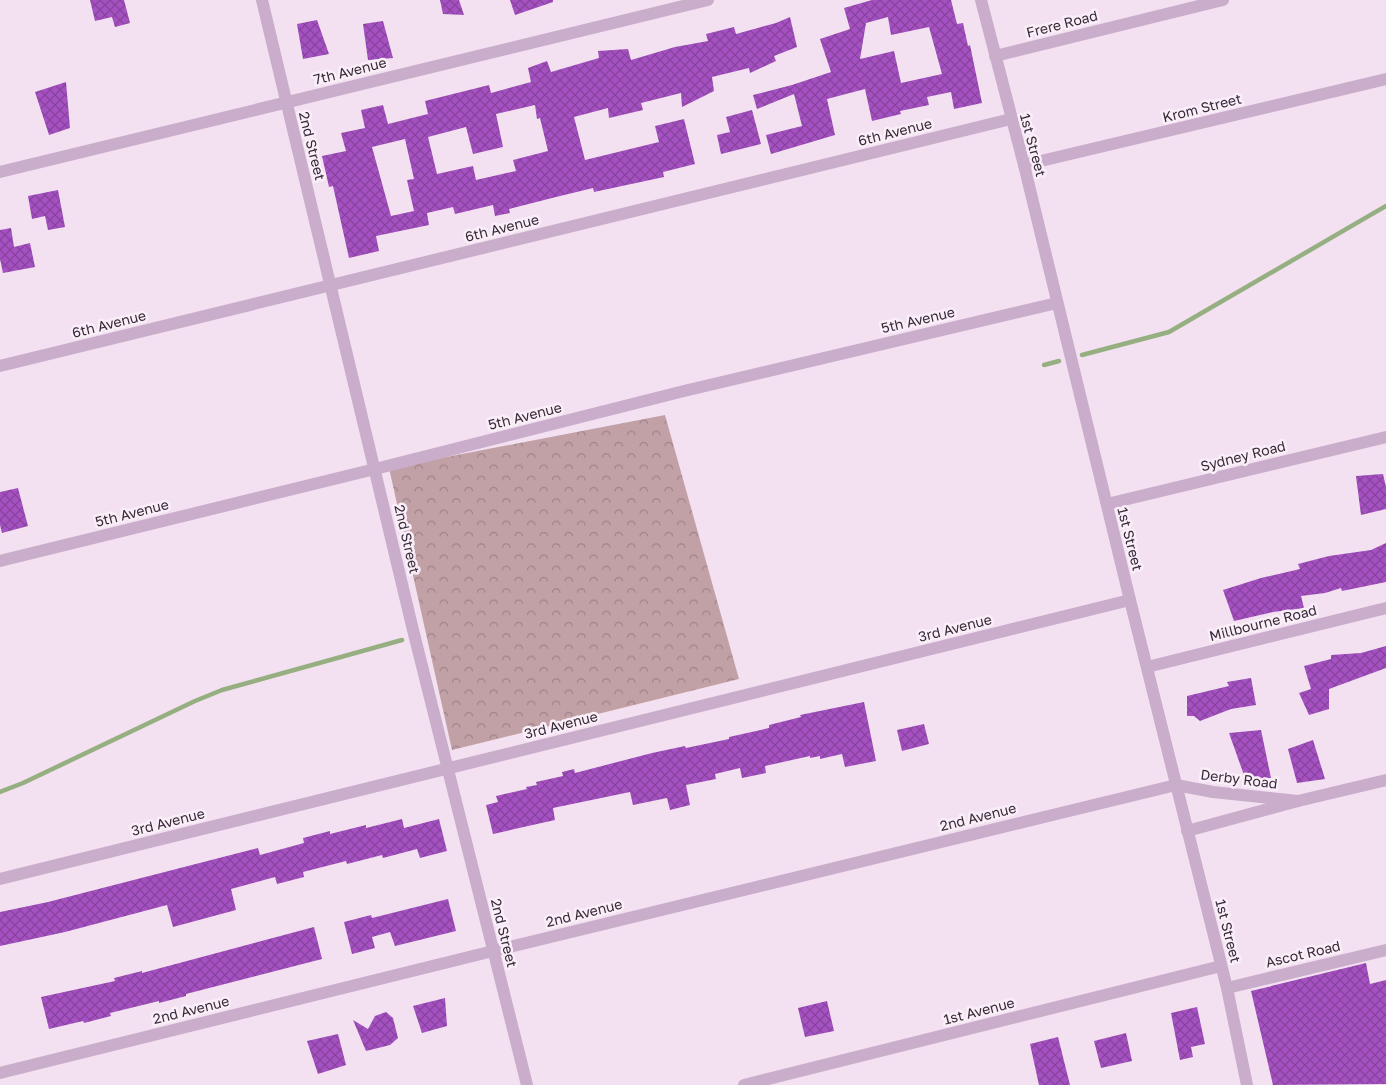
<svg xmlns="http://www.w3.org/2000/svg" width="1386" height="1085" font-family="'Golos Text',sans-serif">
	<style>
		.park { fill: url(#park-crowns) }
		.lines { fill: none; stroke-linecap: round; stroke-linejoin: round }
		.stream { stroke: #96af81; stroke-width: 4.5 }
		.building { fill: url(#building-cross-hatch); fill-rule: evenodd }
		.street { stroke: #caadcb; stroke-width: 12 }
		.labels { text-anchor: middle; stroke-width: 5; stroke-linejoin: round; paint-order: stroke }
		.street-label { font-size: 14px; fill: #372b39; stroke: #faeef9 }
	</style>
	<defs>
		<pattern id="park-crowns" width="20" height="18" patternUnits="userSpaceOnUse" patternTransform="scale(1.25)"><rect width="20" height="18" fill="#c1a1a6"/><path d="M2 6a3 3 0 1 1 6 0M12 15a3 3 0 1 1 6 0" fill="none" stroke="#9e8388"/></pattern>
		<pattern id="building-cross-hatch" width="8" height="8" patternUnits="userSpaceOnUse" patternTransform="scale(1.25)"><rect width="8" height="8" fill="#a551c1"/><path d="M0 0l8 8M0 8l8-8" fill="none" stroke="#87439e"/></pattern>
	</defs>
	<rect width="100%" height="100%" fill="#f3e1f2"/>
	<path class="park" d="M 665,415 L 739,679 L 452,750 L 389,468 Z"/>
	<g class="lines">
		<g class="stream">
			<path d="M 1082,355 L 1169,332 L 1386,206"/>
			<path d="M 1044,365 L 1059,361"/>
			<path d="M 0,792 L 23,783 L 195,701 L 222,690 L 402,640"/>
		</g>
	</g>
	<g class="building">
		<path d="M 90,0 L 124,0 L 130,23 L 115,27 L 112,17 L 95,21 Z"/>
		<path d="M 440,0 L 459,0 L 464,15 L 443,14 Z"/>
		<path d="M 510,0 L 553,0 L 553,2 L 515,15 Z"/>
		<path d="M 872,0 L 951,0 L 957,24 L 963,23 L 968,46 L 970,45 L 982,103 L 954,109 L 951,92 L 927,97 L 929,105 L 900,111 L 901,114 L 872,121 L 865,89 L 827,99 L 835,135 L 771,154 L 766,135 L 802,126 L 794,94 L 757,109 L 753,95 L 792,85 L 831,72 L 820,39 L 850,29 L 844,8 ZM 888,17 L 891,35 L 929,27 L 942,74 L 901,83 L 894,51 L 860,59 L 866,23 Z"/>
		<path d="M 790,17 L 797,47 L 774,56 L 776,61 L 750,73 L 749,68 L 712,77 L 714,91 L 682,107 L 681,93 L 641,103 L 643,110 L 609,118 L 608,108 L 574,117 L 585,160 L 659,142 L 655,126 L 684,119 L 695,164 L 663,172 L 664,177 L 594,192 L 593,188 L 556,197 L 509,209 L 510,213 L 495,216 L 493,205 L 455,214 L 453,207 L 427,213 L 429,225 L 376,236 L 379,251 L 349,258 L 333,186 L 329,187 L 322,156 L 346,151 L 341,133 L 365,128 L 361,110 L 383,105 L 388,124 L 428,114 L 425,101 L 489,85 L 491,93 L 531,82 L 528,68 L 547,61 L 551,72 L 599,58 L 598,51 L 628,49 L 631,60 L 675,47 L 708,41 L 706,34 L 734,27 L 736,34 L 776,23 ZM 535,105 L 537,119 L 540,118 L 548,151 L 513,160 L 516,171 L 476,180 L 473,166 L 437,174 L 428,137 L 466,127 L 473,154 L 503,147 L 496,114 ZM 405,139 L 414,179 L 407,180 L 414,211 L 391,216 L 372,147 Z"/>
		<path d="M 317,20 L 329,54 L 303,59 L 297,24 Z"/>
		<path d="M 383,21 L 393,58 L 368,60 L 363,24 Z"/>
		<path d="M 66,82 L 70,128 L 49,135 L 35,92 Z"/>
		<path d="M 752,110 L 761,144 L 721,154 L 717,135 L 730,132 L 726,117 Z"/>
		<path d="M 58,190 L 65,227 L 48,230 L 45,216 L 32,219 L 28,196 Z"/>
		<path d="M 11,228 L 14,247 L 30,243 L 35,267 L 3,273 L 0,259 L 0,230 Z"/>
		<path d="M 1383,474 L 1386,487 L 1386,509 L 1361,515 L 1356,476 Z"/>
		<path d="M 18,488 L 28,526 L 2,533 L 0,525 L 0,492 Z"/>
		<path d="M 1386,543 L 1386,582 L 1342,591 L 1341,588 L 1325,593 L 1301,596 L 1304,608 L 1273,612 L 1234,621 L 1223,590 L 1261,578 L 1300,569 L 1298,564 L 1329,556 L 1371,550 Z"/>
		<path d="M 1386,646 L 1386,668 L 1329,689 L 1329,709 L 1309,715 L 1299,693 L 1311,689 L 1304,666 L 1331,659 L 1331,655 L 1361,653 Z"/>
		<path d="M 1251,678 L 1256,705 L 1231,709 L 1200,721 L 1194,716 L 1187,716 L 1187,696 L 1229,686 L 1227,682 Z"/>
		<path d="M 864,702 L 876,761 L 845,767 L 842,754 L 820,759 L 820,756 L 810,758 L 810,756 L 765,766 L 766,773 L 742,778 L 740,768 L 715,774 L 716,779 L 686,785 L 690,805 L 670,810 L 667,798 L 633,805 L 630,792 L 553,808 L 555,820 L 493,834 L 486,805 L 498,802 L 496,796 L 527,789 L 526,787 L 537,785 L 536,782 L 563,776 L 562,772 L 574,769 L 575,773 L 652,753 L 685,746 L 686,748 L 729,739 L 729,737 L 769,728 L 769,725 L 801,717 L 800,715 Z"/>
		<path d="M 924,724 L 929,744 L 902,751 L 897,730 Z"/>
		<path d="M 1261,730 L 1271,778 L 1245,778 L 1229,733 Z"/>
		<path d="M 1313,740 L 1325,779 L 1297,783 L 1288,749 Z"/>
		<path d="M 402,819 L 404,828 L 439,819 L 447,851 L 420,858 L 417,849 L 383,858 L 382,855 L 347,864 L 346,861 L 303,872 L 304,877 L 277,884 L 275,877 L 231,889 L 236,910 L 173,927 L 167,905 L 65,932 L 0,946 L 0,912 L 48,902 L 258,848 L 260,855 L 304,843 L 303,838 L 330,831 L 330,834 L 366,825 L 366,828 Z"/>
		<path d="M 448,899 L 456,931 L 395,946 L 390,932 L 372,937 L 375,948 L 352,954 L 344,922 L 371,915 L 372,918 Z"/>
		<path d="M 314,927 L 322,959 L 186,994 L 186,996 L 159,1003 L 159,1001 L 110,1013 L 111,1016 L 84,1023 L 83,1021 L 49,1029 L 41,997 L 115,981 L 114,978 L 142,971 L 142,973 Z"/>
		<path d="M 1366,963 L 1370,984 L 1386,980 L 1386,1084 L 1273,1085 L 1251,991 Z"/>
		<path d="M 445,998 L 447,1026 L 422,1033 L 413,1006 Z"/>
		<path d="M 827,1001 L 834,1031 L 805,1037 L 798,1008 Z"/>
		<path d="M 1197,1007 L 1205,1044 L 1191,1047 L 1193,1057 L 1180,1060 L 1171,1013 Z"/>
		<path d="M 386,1012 L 393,1018 L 398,1038 L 390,1045 L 366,1051 L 353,1020 L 368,1029 L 375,1016 Z"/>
		<path d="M 1126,1033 L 1132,1061 L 1101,1068 L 1094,1041 Z"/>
		<path d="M 338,1034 L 346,1065 L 318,1074 L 307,1041 Z"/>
		<path d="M 1058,1037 L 1070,1085 L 1039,1085 L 1030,1044 Z"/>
	</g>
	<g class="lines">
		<g class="street">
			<path d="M 262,0 L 413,630 L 527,1085"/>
			<path d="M 981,0 L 1024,165 L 1130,600 L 1227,988 L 1247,1085"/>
			<path d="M 995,56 L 1223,0"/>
			<path d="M 1024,165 L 1386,79"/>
			<path d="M 0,172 L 708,0"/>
			<path d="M 0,366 L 1011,119"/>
			<path d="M 1107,504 L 1386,437"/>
			<path d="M 0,561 L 375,469 L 684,391 L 1057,303"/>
			<path d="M 1147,667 L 1386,608"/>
			<path d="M 1187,831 L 1298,801 L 1386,780"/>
			<path d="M 0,879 L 1130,600"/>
			<path d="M 1227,988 L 1386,950"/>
			<path d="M 0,1073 L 493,951 L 1176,785 L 1213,792 L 1298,801"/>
			<path d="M 744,1085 L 1221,966"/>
		</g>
	</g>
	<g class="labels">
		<g class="street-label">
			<text transform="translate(1062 24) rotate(-14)" y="5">Frere Road</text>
			<text transform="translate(350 71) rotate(-14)" y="5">7th Avenue</text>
			<text transform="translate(1202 108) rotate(-14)" y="5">Krom Street</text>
			<text transform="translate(895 132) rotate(-14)" y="5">6th Avenue</text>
			<text transform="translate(1033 145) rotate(75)" y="5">1st Street</text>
			<text transform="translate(312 146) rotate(76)" y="5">2nd Street</text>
			<text transform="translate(502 228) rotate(-14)" y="5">6th Avenue</text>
			<text transform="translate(918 320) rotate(-13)" y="5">5th Avenue</text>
			<text transform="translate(109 324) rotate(-14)" y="5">6th Avenue</text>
			<text transform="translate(525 416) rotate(-14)" y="5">5th Avenue</text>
			<text transform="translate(1243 456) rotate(-14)" y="5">Sydney Road</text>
			<text transform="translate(132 513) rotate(-14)" y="5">5th Avenue</text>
			<text transform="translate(407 539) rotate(77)" y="5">2nd Street</text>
			<text transform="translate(1130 539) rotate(76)" y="5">1st Street</text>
			<text transform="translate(1263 623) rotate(-14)" y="5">Millbourne Road</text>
			<text transform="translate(955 628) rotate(-14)" y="5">3rd Avenue</text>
			<text transform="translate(561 725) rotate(-14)" y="5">3rd Avenue</text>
			<text transform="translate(1239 779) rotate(7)" y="5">Derby Road</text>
			<text transform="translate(978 817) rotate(-14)" y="5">2nd Avenue</text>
			<text transform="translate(168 822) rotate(-14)" y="5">3rd Avenue</text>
			<text transform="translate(584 913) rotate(-14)" y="5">2nd Avenue</text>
			<text transform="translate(1228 931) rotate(76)" y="5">1st Street</text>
			<text transform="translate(504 933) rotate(76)" y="5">2nd Street</text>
			<text transform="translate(1303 954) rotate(-13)" y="5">Ascot Road</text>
			<text transform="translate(191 1010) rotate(-14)" y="5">2nd Avenue</text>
			<text transform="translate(979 1011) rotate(-14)" y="5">1st Avenue</text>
		</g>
	</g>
</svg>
